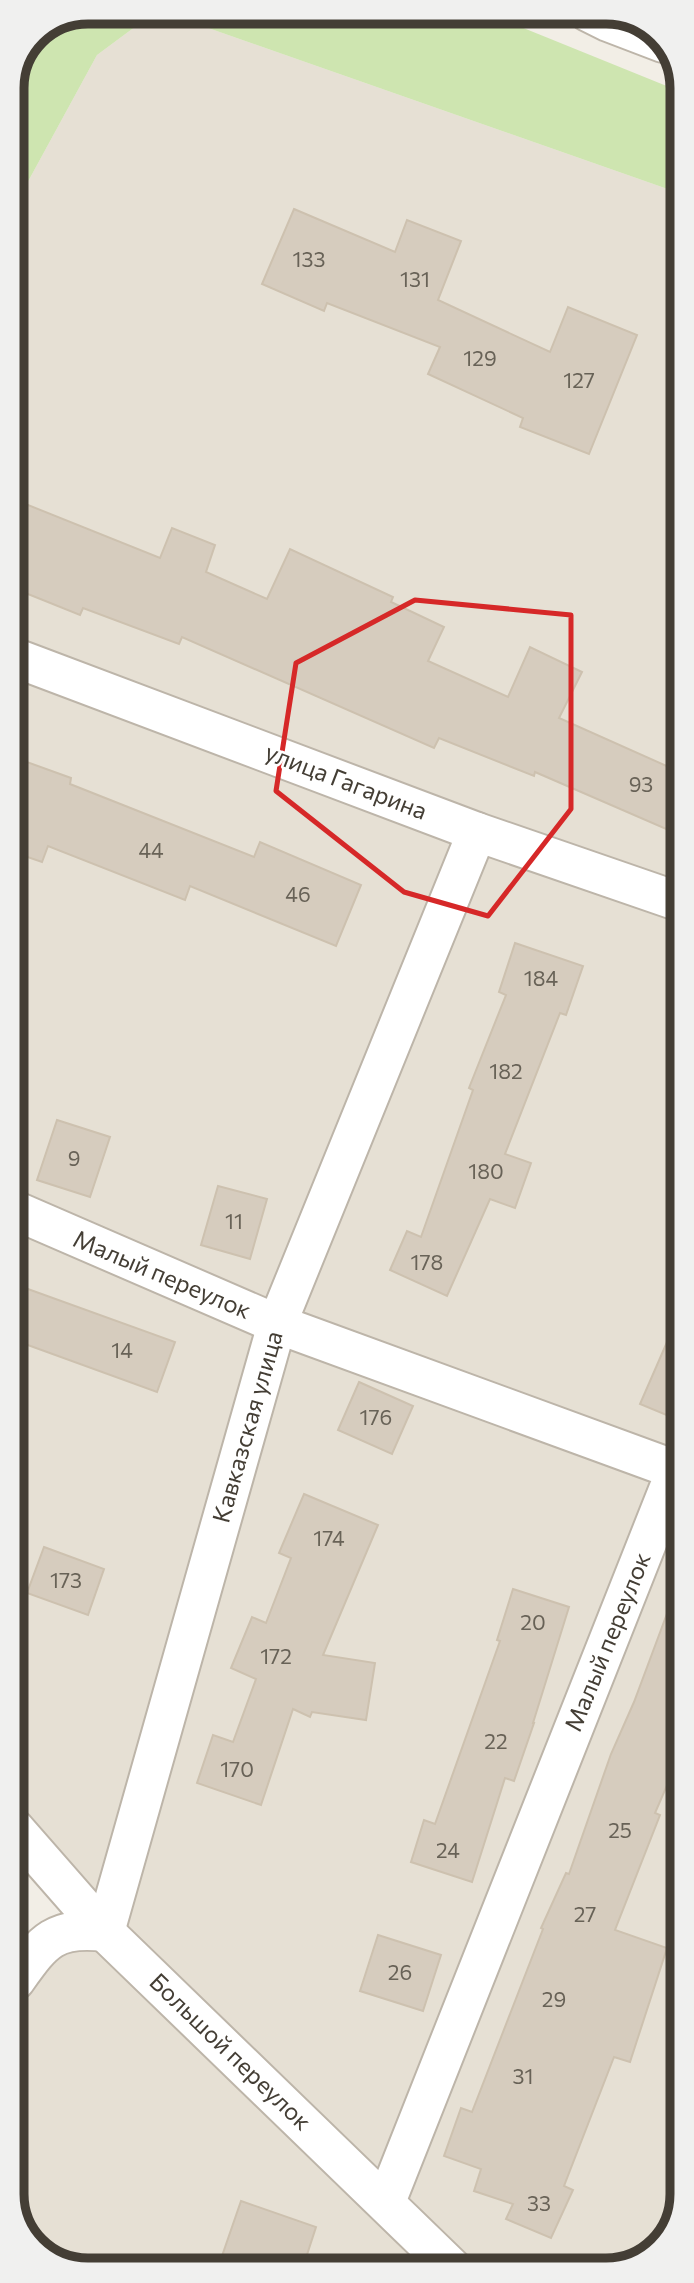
<svg xmlns="http://www.w3.org/2000/svg" width="694" height="2283" font-family="Commissioner,sans-serif">
	<style>
		.residential { fill: #e6e0d4 }
		.green { fill: #cee5b0 }
		.building { fill: #d6ccbe; stroke: #cdc1af; stroke-width: 2 }
		.lines { fill: none; stroke-linecap: round; stroke-linejoin: round }
		.minor-casing { stroke: #bdb5a9; stroke-width: 42 }
		.path { stroke: #beb19a; stroke-width: 4.5; stroke-dasharray: 3.5 3.5; stroke-linecap: butt }
		.minor { stroke: #fff; stroke-width: 38 }
		.marked { fill: none; stroke: #d62828; stroke-width: 5; stroke-linejoin: round }
		.labels { text-anchor: middle; stroke-width: 5; stroke-linejoin: round; paint-order: stroke }
		.number-label { font-size: 21px; fill: #686257 }
		.street-label { font-size: 24px; fill: #443e35; stroke: #fff }
		.rim { fill: none; stroke: #443e35; stroke-width: 9 }
	</style>
	<rect width="100%" height="100%" fill="#f2eee6"/>
	<path class="residential" d="M 155,12 L 175,12 L 194,23 L 679,193 L 682,2194 L 666,2241 L 624,2268 L 84,2271 L 39,2252 L 15,2213 L 15,1981 L 82,1929 L 14,1828 L 13,209 L 97,55 Z"/>
	<g class="green">
		<path d="M 89,12 L 155,12 L 97,55 L 13,209 L 12,84 L 35,34 Z"/>
		<path d="M 175,12 L 484,12 L 679,91 L 679,193 L 194,23 Z"/>
	</g>
	<g class="building">
		<path d="M 294,209 L 395,252 L 407,220 L 461,241 L 438,300 L 550,352 L 568,307 L 637,335 L 589,454 L 520,427 L 523,418 L 428,374 L 440,347 L 327,303 L 324,311 L 262,284 Z"/>
		<path d="M 13,499 L 160,558 L 172,528 L 215,545 L 206,572 L 267,599 L 290,549 L 393,597 L 391,602 L 444,627 L 428,661 L 508,697 L 530,647 L 582,672 L 559,718 L 680,772 L 680,835 L 535,772 L 534,776 L 439,738 L 434,748 L 182,637 L 179,644 L 83,608 L 80,615 L 13,588 Z"/>
		<path d="M 13,757 L 71,778 L 70,784 L 254,857 L 260,842 L 361,885 L 336,946 L 190,886 L 185,900 L 48,846 L 42,862 L 13,852 Z"/>
		<path d="M 515,943 L 583,966 L 566,1015 L 560,1013 L 505,1154 L 531,1163 L 515,1208 L 490,1199 L 447,1296 L 390,1270 L 407,1231 L 421,1237 L 473,1090 L 469,1088 L 506,995 L 499,992 Z"/>
		<path d="M 57,1120 L 110,1137 L 90,1197 L 37,1180 Z"/>
		<path d="M 218,1186 L 267,1199 L 250,1259 L 201,1245 Z"/>
		<path d="M 14,1284 L 175,1342 L 157,1392 L 14,1340 Z"/>
		<path d="M 681,1310 L 681,1421 L 640,1404 Z"/>
		<path d="M 359,1382 L 413,1406 L 392,1454 L 338,1430 Z"/>
		<path d="M 304,1494 L 378,1525 L 323,1655 L 375,1663 L 366,1720 L 312,1712 L 310,1717 L 293,1709 L 261,1805 L 197,1783 L 213,1735 L 233,1742 L 256,1679 L 231,1668 L 252,1617 L 266,1623 L 291,1558 L 279,1553 Z"/>
		<path d="M 44,1547 L 104,1569 L 88,1615 L 27,1593 Z"/>
		<path d="M 677,1587 L 681,1587 L 681,1753 L 655,1813 L 660,1815 L 615,1930 L 667,1948 L 630,2062 L 614,2057 L 564,2186 L 573,2190 L 551,2238 L 506,2219 L 513,2204 L 474,2191 L 481,2169 L 444,2156 L 461,2108 L 472,2112 L 543,1929 L 541,1928 L 566,1873 L 569,1874 L 611,1754 L 634,1702 Z"/>
		<path d="M 513,1589 L 569,1607 L 533,1723 L 534,1723 L 514,1781 L 505,1778 L 472,1882 L 411,1862 L 424,1820 L 435,1824 L 500,1641 L 497,1640 Z"/>
		<path d="M 378,1935 L 441,1955 L 423,2011 L 360,1991 Z"/>
		<path d="M 241,2201 L 316,2227 L 302,2270 L 252,2270 L 221,2259 Z"/>
	</g>
	<g class="lines">
		<g class="minor-casing">
			<g id="minor">
				<path d="M 588,12 L 608,22 L 663,43"/>
				<path d="M 13,657 L 477,832 L 680,902"/>
				<path d="M 14,1210 L 277,1324 L 676,1470 L 386,2202"/>
				<path d="M 14,1828 L 105,1932 L 453,2269"/>
				<path d="M 105,1932 L 277,1324 L 477,832"/>
				<path d="M 15,1981 C 43,1942 53,1926 105,1932"/>
			</g>
		</g>
		<path class="path" d="M 175,12 L 194,23"/>
		<use href="#minor" class="minor"/>
	</g>
	<path class="marked" d="M 415,600 L 571,615 L 571,809 L 488,916 L 404,892 L 276,791 L 296,663 Z"/>
	<g class="labels">
		<g class="number-label">
			<text x="309" y="267">133</text>
			<text x="415" y="287">131</text>
			<text x="480" y="366">129</text>
			<text x="579" y="388">127</text>
			<text x="641" y="792">93</text>
			<text x="151" y="858">44</text>
			<text x="298" y="902">46</text>
			<text x="541" y="986">184</text>
			<text x="506" y="1079">182</text>
			<text x="74" y="1166">9</text>
			<text x="486" y="1179">180</text>
			<text x="234" y="1229">11</text>
			<text x="427" y="1270">178</text>
			<text x="122" y="1358">14</text>
			<text x="376" y="1425">176</text>
			<text x="329" y="1546">174</text>
			<text x="66" y="1588">173</text>
			<text x="533" y="1630">20</text>
			<text x="276" y="1664">172</text>
			<text x="496" y="1749">22</text>
			<text x="237" y="1777">170</text>
			<text x="620" y="1838">25</text>
			<text x="448" y="1858">24</text>
			<text x="585" y="1922">27</text>
			<text x="400" y="1980">26</text>
			<text x="554" y="2007">29</text>
			<text x="523" y="2084">31</text>
			<text x="539" y="2211">33</text>
		</g>
		<g class="street-label">
			<text transform="translate(346 782) rotate(21)" y="8">улица Гагарина</text>
			<text transform="translate(162 1275) rotate(23)" y="8">Малый переулок</text>
			<text transform="translate(248 1427) rotate(-74)" y="8">Кавказская улица</text>
			<text transform="translate(608 1642) rotate(-68)" y="8">Малый переулок</text>
			<text transform="translate(230 2052) rotate(44)" y="8">Большой переулок</text>
		</g>
	</g>
	<path d="M0 0H694V2283H0ZM88 24H606A64 64 0 0 1 670 88V2194A64 64 0 0 1 606 2258H88A64 64 0 0 1 24 2194V88A64 64 0 0 1 88 24Z" fill="#f0f0ef" fill-rule="evenodd"/>
	<path class="rim" d="M88 24H606A64 64 0 0 1 670 88V2194A64 64 0 0 1 606 2258H88A64 64 0 0 1 24 2194V88A64 64 0 0 1 88 24Z"/>
</svg>
